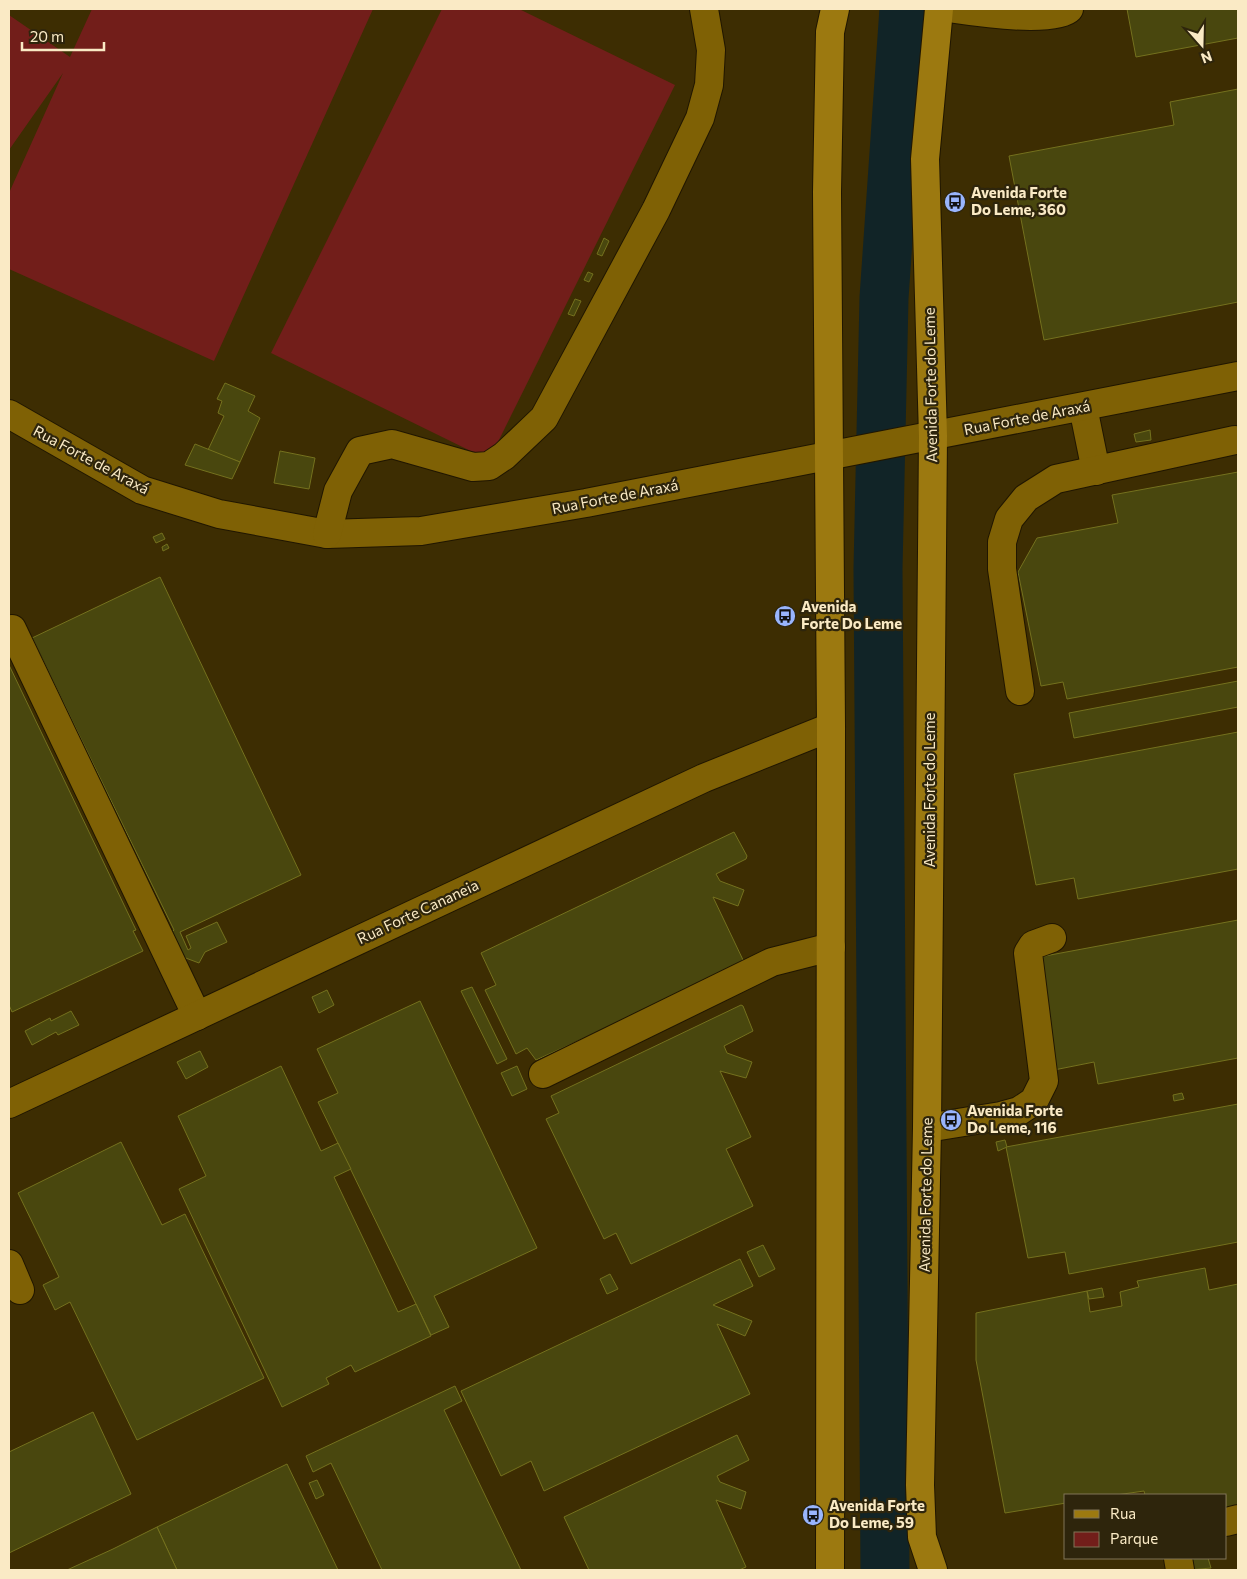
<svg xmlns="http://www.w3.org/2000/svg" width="1247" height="1579" font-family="Commissioner,sans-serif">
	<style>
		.green { fill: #721e1a }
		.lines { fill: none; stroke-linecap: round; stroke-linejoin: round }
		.river { stroke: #112427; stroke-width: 49 }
		.building { fill: #49470e; stroke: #74711e }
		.minor-casing { stroke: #201601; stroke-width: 30 }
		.major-casing { stroke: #201601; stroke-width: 30 }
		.minor { stroke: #7f6105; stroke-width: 28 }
		.major { stroke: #9c7910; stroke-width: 28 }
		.labels { text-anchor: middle; stroke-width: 4.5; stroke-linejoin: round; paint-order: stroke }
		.poi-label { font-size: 15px; font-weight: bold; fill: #faeac5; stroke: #2e250c; text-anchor: start }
		.street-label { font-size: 15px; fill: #faeac5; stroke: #2e250c }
	</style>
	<rect width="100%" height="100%" fill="#3d2d02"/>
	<g class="green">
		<path d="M 92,9 L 373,9 L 214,361 L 9,269 L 9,193 L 63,73 L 9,150 L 9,15 L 70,57 Z"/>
		<path d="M 442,9 L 519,9 L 675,85 L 489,460 L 271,353 Z"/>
	</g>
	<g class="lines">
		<path class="river" d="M 885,1570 L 878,569 L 884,298 L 904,9"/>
	</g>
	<g class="building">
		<path d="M 1127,9 L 1238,9 L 1238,38 L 1136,57 Z"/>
		<path d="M 1238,89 L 1238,302 L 1044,340 L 1009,156 L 1174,125 L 1170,102 Z"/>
		<path d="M 604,238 L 609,241 L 602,256 L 597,254 Z"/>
		<path d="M 588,272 L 593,274 L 589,282 L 584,280 Z"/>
		<path d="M 575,299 L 581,301 L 574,316 L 568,314 Z"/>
		<path d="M 225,383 L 255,396 L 248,411 L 260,418 L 240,462 L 208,450 L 224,416 L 218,413 L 222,401 L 217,399 Z"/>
		<path d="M 1150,430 L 1151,440 L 1136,442 L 1134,434 Z"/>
		<path d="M 195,444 L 240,462 L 232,479 L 185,465 Z"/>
		<path d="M 280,451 L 315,458 L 309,489 L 274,483 Z"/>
		<path d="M 1238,472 L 1238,667 L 1067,699 L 1063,682 L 1041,686 L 1018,572 L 1037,538 L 1118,523 L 1112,495 Z"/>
		<path d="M 162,533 L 165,539 L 156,543 L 153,537 Z"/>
		<path d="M 167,544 L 169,548 L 163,551 L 162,547 Z"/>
		<path d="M 160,577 L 301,875 L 180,932 L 188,950 L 191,948 L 186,936 L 217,922 L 227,942 L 205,952 L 199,963 L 183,957 L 172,932 L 174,930 L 32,638 Z"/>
		<path d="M 9,665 L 136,930 L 133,931 L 143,951 L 12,1012 L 9,1005 Z"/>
		<path d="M 1238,681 L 1238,707 L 1074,738 L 1069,713 Z"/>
		<path d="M 1238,732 L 1238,869 L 1078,899 L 1074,878 L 1036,885 L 1014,774 Z"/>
		<path d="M 734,832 L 747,856 L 746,859 L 716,874 L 720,881 L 744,890 L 738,906 L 713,897 L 744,962 L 743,966 L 536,1060 L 527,1048 L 516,1054 L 485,990 L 496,985 L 481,953 Z"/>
		<path d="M 1238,920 L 1238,1058 L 1098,1084 L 1094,1062 L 1054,1070 L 1034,958 Z"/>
		<path d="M 472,987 L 507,1059 L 497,1064 L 461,991 Z"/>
		<path d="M 327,990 L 334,1005 L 319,1013 L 312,997 Z"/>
		<path d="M 420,1001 L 537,1248 L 434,1296 L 449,1327 L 431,1335 L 318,1102 L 338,1093 L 317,1049 Z"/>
		<path d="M 741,1005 L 743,1006 L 753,1031 L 724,1046 L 727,1053 L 752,1062 L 746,1078 L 720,1071 L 751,1137 L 726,1149 L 753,1206 L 631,1264 L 616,1233 L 604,1239 L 546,1119 L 559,1113 L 551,1096 Z"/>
		<path d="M 71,1011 L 79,1025 L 58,1035 L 56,1032 L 32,1045 L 25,1031 L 50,1018 L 51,1021 Z"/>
		<path d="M 200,1051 L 208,1067 L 186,1079 L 177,1062 Z"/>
		<path d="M 281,1066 L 321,1151 L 338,1143 L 351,1169 L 334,1177 L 398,1312 L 416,1304 L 431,1336 L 355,1372 L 351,1365 L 326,1378 L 329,1384 L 282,1407 L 179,1189 L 206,1176 L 178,1116 Z"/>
		<path d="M 517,1066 L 527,1089 L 512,1096 L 501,1073 Z"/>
		<path d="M 1182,1093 L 1184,1099 L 1174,1101 L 1173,1095 Z"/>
		<path d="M 1238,1104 L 1238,1242 L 1069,1274 L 1065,1252 L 1028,1258 L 1006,1147 Z"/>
		<path d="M 1005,1140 L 1007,1147 L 998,1151 L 996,1142 Z"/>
		<path d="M 121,1142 L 162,1225 L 185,1214 L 264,1378 L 137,1440 L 70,1302 L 55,1310 L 43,1285 L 59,1277 L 18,1193 Z"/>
		<path d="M 763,1245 L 775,1269 L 759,1277 L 747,1252 Z"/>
		<path d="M 740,1259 L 753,1286 L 713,1305 L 752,1321 L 745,1336 L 717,1324 L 750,1394 L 544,1491 L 531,1461 L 501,1476 L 461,1391 Z"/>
		<path d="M 1205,1268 L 1209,1290 L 1238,1284 L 1238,1506 L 1226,1509 L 1226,1495 L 1145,1495 L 1144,1491 L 1116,1495 L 1066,1495 L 1066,1503 L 1005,1513 L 976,1360 L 976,1313 L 1087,1291 L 1090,1312 L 1122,1306 L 1120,1292 L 1139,1287 L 1137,1281 Z"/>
		<path d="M 610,1274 L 618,1289 L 607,1294 L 600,1279 Z"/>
		<path d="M 1102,1288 L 1104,1297 L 1089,1299 L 1087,1291 Z"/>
		<path d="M 455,1386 L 462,1401 L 444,1410 L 521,1570 L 382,1570 L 331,1463 L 313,1472 L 306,1456 Z"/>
		<path d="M 93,1412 L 131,1494 L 9,1553 L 9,1452 Z"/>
		<path d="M 737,1435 L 749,1460 L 717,1476 L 720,1482 L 746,1492 L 741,1509 L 716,1500 L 746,1567 L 739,1570 L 589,1570 L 564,1517 Z"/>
		<path d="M 287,1464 L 338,1570 L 177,1570 L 157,1527 Z"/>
		<path d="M 317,1480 L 324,1495 L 316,1499 L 309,1483 Z"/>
		<path d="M 157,1527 L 177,1570 L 67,1570 L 113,1549 Z"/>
		<path d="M 1193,1558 L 1208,1558 L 1211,1568 L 1189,1570 L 1187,1559 Z"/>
	</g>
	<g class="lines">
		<g class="minor-casing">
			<g id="minor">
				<path d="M 955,9 C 975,12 1056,23 1069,9"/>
				<path d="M 1083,407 L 1096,471"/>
				<path d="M 9,414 L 142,490 L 219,514 L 327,534 L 421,531 L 586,503 L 1238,376"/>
				<path d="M 327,534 L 338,491 L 360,451 L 392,444 L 473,467 L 489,466 L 504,456 L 544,418 L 656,210 L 700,118 L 709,85 L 711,50 L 704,9"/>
				<path d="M 12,629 L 197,1016"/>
				<path d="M 1020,691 L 1002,569 L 1002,542 L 1009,519 L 1026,498 L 1056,479 L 1235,440"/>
				<path d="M 543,1074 L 772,962 L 831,947"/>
				<path d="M 9,1104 L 704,778 L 831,727"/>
				<path d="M 927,1128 L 1001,1116 L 1019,1111 L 1034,1101 L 1044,1081 L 1028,953 L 1033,945 L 1052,938"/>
				<path d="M 9,1264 L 20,1290"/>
				<path d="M 1226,1522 L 1238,1519"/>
				<path d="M 1178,1558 L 1180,1570"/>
			</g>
		</g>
		<g class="major-casing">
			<g id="major">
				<path d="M 830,1570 L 831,727 L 827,192 L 830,32 L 835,9"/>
				<path d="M 933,1570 L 922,1537 L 920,1485 L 927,1128 L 933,436 L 925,159 L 939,9"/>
			</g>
		</g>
		<use href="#minor" class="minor"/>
		<use href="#major" class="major"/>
	</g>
	<defs>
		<g id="bus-disc" transform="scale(1.125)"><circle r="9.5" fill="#99b5fd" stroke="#2e250c"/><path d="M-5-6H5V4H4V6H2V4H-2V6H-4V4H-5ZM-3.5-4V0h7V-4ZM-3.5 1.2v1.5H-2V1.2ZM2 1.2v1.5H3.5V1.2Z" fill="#111"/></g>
	</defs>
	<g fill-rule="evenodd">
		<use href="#bus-disc" x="955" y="202"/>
		<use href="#bus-disc" x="785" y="616"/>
		<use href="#bus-disc" x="951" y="1120"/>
		<use href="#bus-disc" x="813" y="1515"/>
	</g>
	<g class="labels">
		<g class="poi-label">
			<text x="971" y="198">Avenida Forte<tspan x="971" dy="17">Do Leme, 360</tspan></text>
			<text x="801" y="612">Avenida<tspan x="801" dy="17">Forte Do Leme</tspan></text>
			<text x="967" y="1116">Avenida Forte<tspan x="967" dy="17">Do Leme, 116</tspan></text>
			<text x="829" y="1511">Avenida Forte<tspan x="829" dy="17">Do Leme, 59</tspan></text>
		</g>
		<g class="street-label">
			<text transform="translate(931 385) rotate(-91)" y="5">Avenida Forte do Leme</text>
			<text transform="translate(1027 418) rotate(-11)" y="5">Rua Forte de Araxá</text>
			<text transform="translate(91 460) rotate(28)" y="5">Rua Forte de Araxá</text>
			<text transform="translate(615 497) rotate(-11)" y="5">Rua Forte de Araxá</text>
			<text transform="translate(930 790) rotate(-90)" y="5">Avenida Forte do Leme</text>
			<text transform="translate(418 912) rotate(-25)" y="5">Rua Forte Cananeia</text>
			<text transform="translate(926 1195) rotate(-89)" y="5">Avenida Forte do Leme</text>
		</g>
	</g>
	<rect width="1247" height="1579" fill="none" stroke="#faeac5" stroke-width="20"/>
	<rect x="1064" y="1494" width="162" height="65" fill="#2e250c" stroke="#807456"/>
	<rect x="1074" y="1510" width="25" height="8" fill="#9c7910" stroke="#807456"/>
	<text x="1110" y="1519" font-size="15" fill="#faeac5">Rua</text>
	<rect x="1074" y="1532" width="25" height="15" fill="#721e1a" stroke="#807456"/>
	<text x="1110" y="1544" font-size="15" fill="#faeac5">Parque</text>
	<g transform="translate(1202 45) rotate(160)" stroke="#2e250c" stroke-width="4" paint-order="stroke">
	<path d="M0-4L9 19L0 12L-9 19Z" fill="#faeac5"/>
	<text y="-8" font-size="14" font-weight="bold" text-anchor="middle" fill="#faeac5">N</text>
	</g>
	<path d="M22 42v8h82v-8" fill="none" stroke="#faeac5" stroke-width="2.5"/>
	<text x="30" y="42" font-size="15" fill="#faeac5" stroke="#2e250c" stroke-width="4" paint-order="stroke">20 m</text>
</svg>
